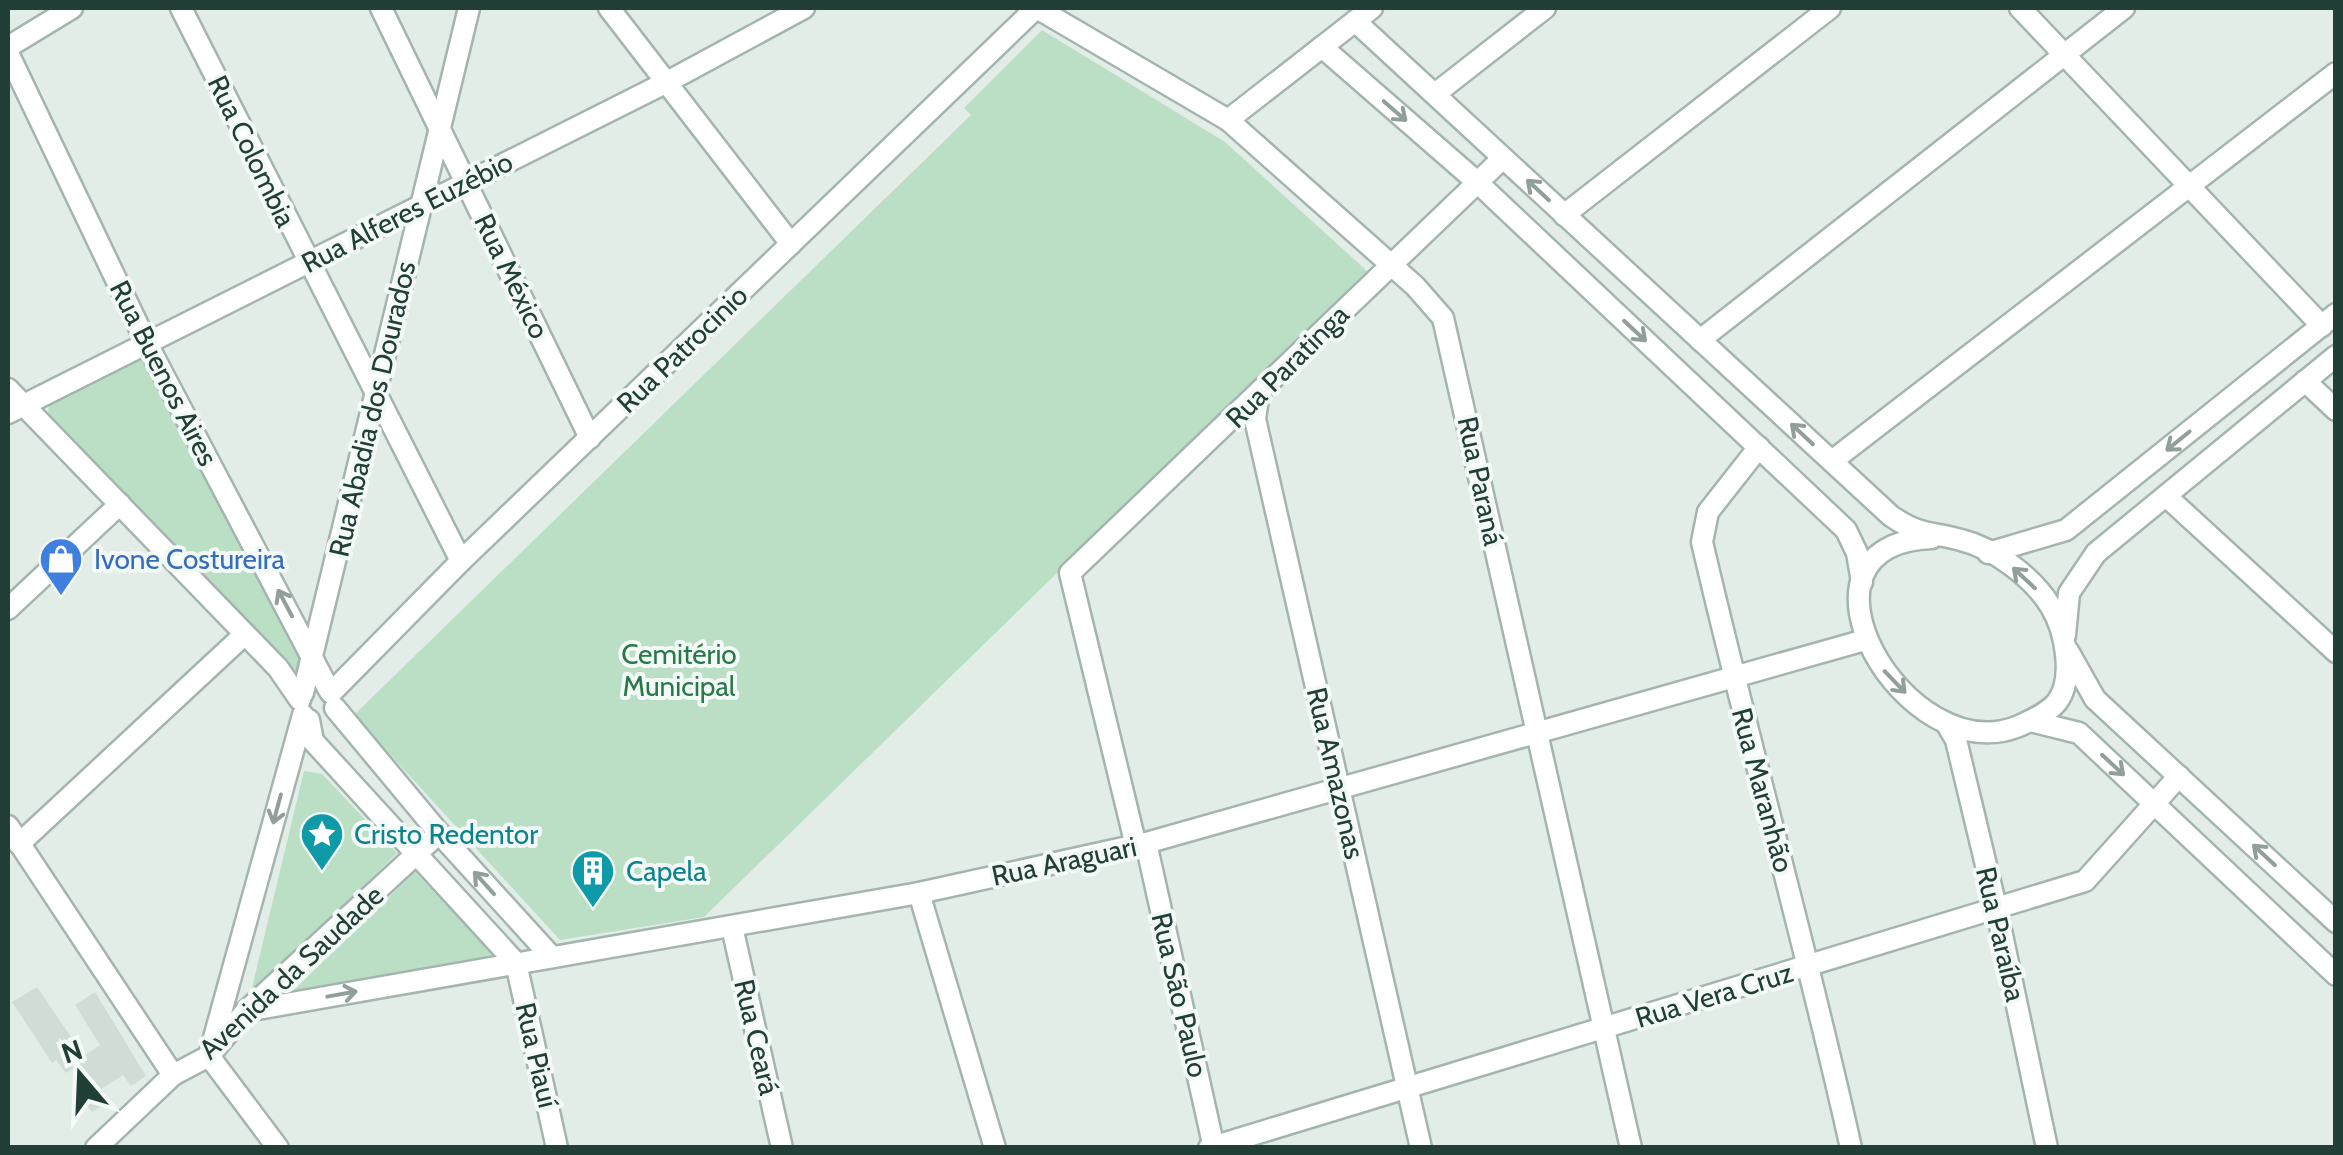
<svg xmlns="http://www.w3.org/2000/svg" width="2343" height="1155" font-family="Cabin,sans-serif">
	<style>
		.built { fill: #d0ddd7 }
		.green { fill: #badfc4 }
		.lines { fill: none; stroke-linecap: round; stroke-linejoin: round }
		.minor-casing { stroke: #a4b5af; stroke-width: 25 }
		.minor { stroke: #fff; stroke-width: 20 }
		.oneway { stroke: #909f9b }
		.labels { text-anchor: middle; stroke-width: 8; stroke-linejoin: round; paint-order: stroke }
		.street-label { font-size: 28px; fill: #213f37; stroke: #f3f9f6 }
		.shop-label { font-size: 28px; fill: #366cbe; stroke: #f3f9f6; text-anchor: start }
		.park-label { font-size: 28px; fill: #287947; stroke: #f3f9f6 }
		.culture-label { font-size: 28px; fill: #0d838f; stroke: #f3f9f6; text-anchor: start }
	</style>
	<rect width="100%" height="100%" fill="#e2ede8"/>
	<path class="built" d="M 37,987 L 84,1056 L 100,1045 L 75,1005 L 95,992 L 146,1076 L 131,1086 L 123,1075 L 100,1090 L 108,1102 L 92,1112 L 82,1100 L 93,1092 L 76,1067 L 66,1073 L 56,1060 L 52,1063 L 12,1002 Z"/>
	<g class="green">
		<path d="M 1042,30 L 1225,142 L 1367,271 L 704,917 L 560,940 L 354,715 L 971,115 L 964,108 Z"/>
		<path d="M 146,356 L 302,665 L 295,674 L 48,414 L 49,405 Z"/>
		<path d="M 304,771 L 322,774 L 397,853 L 250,996 Z"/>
		<path d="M 415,872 L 497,958 L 294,990 Z"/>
	</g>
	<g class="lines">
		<g class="minor-casing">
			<g id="minor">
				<path d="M 181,8 L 461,561"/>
				<path d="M 381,8 L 590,438"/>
				<path d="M 609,8 L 791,244"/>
				<path d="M 1037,8 L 1228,120 L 1415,286 L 1443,318 L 1631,1148"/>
				<path d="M 2020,8 L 2322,326"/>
				<path d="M 1355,21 L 1891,516 C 1922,537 1929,531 1961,540 C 1994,548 2034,578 2051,607 C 2065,630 2075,678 2057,702 C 2048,713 2032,720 2019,726 C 1906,773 1773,544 1932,538"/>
				<path d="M 8,47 L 72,8"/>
				<path d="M 1322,47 L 1477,182 L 1846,530 L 1857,553 L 1862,582"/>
				<path d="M 8,53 L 145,340 L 329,690"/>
				<path d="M 1435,94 L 1545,8"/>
				<path d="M 1228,120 L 1372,8"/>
				<path d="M 1564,215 L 1830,8"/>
				<path d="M 1700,340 L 2124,8"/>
				<path d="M 2305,381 L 2336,410"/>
				<path d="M 8,389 L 278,668 L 300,700"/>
				<path d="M 1258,398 L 1255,419 L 1421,1148"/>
				<path d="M 8,413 L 669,81 L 804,8"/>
				<path d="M 1759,447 L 1708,512 L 1702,542 C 1749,745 1806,945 1851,1148"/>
				<path d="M 1832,461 L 2336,73"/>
				<path d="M 2166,496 L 2336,652"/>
				<path d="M 1988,553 L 2066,530 L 2336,314"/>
				<path d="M 8,609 L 120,504"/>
				<path d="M 2065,635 L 2069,593 L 2096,553 L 2336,356"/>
				<path d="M 2068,651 L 2095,699 L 2336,922"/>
				<path d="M 303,693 L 469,8"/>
				<path d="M 331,693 L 461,561 L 1036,8"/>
				<path d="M 335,708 L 439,833 L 550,955"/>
				<path d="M 309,720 L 313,741 L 516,963 L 557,1148"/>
				<path d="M 2030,721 L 2079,733 L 2336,975"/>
				<path d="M 1946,723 L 1956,740 L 1997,911 L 2047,1148"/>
				<path d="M 8,826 L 173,1075"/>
				<path d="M 1146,843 L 1214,1148"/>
				<path d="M 19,844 L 245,634"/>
				<path d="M 1136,846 L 1070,573 L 1503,158"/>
				<path d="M 919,893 L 995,1148"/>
				<path d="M 732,927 L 782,1148"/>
				<path d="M 246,1011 L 919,893 L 1146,843 L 1865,640"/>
				<path d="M 96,1148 L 173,1075 L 209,1056 L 246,1011 L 439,833"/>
				<path d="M 278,1148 L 209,1056 L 303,715"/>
				<path d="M 1209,1148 L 2085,881 L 2179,776"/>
			</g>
		</g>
		<use href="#minor" class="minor"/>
	</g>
	<defs><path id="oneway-shaft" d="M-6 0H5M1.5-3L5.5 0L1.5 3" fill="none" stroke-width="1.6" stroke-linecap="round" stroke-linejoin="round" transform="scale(2.5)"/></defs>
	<g class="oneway">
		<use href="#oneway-shaft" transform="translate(1395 111) rotate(41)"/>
		<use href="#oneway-shaft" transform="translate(1538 190) rotate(-137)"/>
		<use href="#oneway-shaft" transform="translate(1635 331) rotate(43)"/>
		<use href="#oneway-shaft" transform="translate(1802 434) rotate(-137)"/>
		<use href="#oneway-shaft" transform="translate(2178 441) rotate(141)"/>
		<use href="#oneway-shaft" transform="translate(2024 578) rotate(-137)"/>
		<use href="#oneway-shaft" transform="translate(285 603) rotate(-118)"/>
		<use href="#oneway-shaft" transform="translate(1895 682) rotate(46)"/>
		<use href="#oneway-shaft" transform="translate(2113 765) rotate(43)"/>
		<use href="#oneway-shaft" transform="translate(277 809) rotate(105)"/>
		<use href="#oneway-shaft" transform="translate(2264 855) rotate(-137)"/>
		<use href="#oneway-shaft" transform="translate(484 883) rotate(-132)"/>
		<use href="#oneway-shaft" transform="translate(342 994) rotate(-10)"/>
	</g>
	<defs>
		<g id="shop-pin" transform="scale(2.25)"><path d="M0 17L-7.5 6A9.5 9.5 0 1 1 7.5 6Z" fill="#3f7fe0" stroke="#f3f9f6"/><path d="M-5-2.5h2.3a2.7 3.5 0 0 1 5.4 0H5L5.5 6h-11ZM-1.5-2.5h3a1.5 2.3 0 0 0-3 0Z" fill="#fff"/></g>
		<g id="sight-pin" transform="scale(2.25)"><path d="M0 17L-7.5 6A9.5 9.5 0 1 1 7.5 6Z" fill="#0f9aa8" stroke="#f3f9f6"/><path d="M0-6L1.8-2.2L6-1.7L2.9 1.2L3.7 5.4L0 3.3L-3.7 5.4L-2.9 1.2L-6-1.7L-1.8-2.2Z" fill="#fff"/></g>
		<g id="building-pin" transform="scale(2.25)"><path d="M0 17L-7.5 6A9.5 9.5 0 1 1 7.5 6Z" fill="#0f9aa8" stroke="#f3f9f6"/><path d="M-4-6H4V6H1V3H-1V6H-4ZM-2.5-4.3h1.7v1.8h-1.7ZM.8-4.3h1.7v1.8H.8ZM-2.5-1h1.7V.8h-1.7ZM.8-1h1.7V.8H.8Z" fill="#fff"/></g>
	</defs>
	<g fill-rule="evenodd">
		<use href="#shop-pin" x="61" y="559"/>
		<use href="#sight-pin" x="322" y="834"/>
		<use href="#building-pin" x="593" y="871"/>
	</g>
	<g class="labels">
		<g class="street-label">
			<text transform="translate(252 151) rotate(64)" y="10">Rua Colombia</text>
			<text transform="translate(407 212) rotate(-27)" y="10">Rua Alferes Euzébio</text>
			<text transform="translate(512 276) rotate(64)" y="10">Rua México</text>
			<text transform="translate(682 349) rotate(-44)" y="10">Rua Patrocinio</text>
			<text transform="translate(1287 366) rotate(-45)" y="10">Rua Paratinga</text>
			<text transform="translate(164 373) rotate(63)" y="10">Rua Buenos Aires</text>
			<text transform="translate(372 409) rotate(-77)" y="10">Rua Abadia dos Dourados</text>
			<text transform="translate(1481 481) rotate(78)" y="10">Rua Paraná</text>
			<text transform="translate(1336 773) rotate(77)" y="10">Rua Amazonas</text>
			<text transform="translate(1763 790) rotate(75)" y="10">Rua Maranhão</text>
			<text transform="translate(1064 861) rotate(-12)" y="10">Rua Araguari</text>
			<text transform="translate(2001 934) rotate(77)" y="10">Rua Paraíba</text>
			<text transform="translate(291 972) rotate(-43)" y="10">Avenida da Saudade</text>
			<text transform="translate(1180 995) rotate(77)" y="10">Rua São Paulo</text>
			<text transform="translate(1714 995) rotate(-17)" y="10">Rua Vera Cruz</text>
			<text transform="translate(757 1037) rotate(77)" y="10">Rua Ceará</text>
			<text transform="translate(537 1055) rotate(77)" y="10">Rua Piauí</text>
		</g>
		<g class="shop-label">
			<text x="94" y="569">Ivone Costureira</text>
		</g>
		<g class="park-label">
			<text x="679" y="664">Cemitério<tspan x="679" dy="32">Municipal</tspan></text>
		</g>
		<g class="culture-label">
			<text x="354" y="844">Cristo Redentor</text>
			<text x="626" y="881">Capela</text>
		</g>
	</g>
	<rect width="2343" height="1155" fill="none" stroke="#213f37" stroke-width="20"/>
	<g transform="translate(80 1075) rotate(341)" stroke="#f3f9f6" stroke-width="8" paint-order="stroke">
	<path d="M0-8L18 38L0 25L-18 38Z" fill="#213f37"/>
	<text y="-15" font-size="28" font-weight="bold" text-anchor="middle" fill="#213f37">N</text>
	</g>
</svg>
